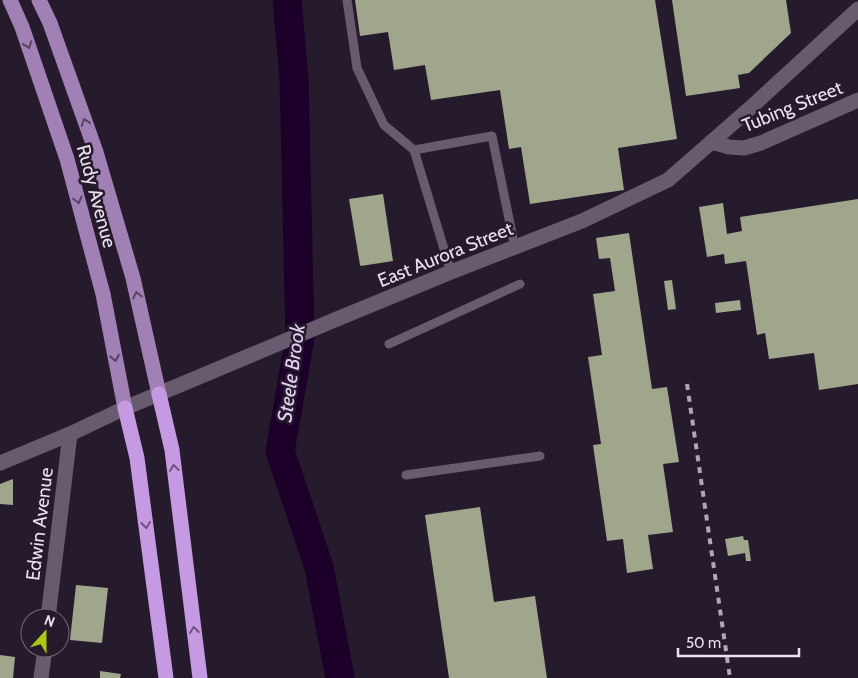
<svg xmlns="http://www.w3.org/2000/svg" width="858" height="678" font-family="Cabin,sans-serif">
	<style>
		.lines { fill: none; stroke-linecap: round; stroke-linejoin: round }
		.river { stroke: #1c002a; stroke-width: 29 }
		.building { fill: #a0a68c }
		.lane { stroke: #685b70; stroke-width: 9 }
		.street { stroke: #685b70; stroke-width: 15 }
		.secondary { stroke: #685b70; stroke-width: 15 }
		.primary { stroke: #a080b5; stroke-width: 15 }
		.highway { stroke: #c699e3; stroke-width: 15 }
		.rail { stroke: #b0a7b5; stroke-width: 4; stroke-dasharray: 6 6; stroke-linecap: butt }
		.oneway { stroke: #574363 }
		.oneway2 { stroke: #6e537f }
		.labels { text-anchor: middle; stroke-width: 5; stroke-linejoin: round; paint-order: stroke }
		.street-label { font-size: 19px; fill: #e9e2ee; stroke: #261a2d }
		.water-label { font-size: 20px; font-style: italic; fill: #e7d1f6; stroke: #261a2d }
	</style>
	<rect width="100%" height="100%" fill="#261a2d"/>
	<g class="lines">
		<path class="river" d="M 287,0 L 294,78 L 300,338 L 280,451 L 319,567 L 340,678"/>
	</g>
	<g class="building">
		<path d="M 355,0 L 655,0 L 677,139 L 618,148 L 624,190 L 530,204 L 521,147 L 509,149 L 500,90 L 431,100 L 425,65 L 394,70 L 388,32 L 360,36 Z"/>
		<path d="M 672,0 L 786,0 L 791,33 L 749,73 L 738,75 L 740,88 L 686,96 Z"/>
		<path d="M 383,194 L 393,261 L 361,266 L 360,265 L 349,199 Z"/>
		<path d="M 858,199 L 858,384 L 819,390 L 814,353 L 769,359 L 765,333 L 757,335 L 746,261 L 725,264 L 724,254 L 707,257 L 699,207 L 723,203 L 727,234 L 742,231 L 740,217 Z"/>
		<path d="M 629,233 L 652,389 L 667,387 L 679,462 L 663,464 L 673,532 L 648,535 L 653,569 L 627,573 L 623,539 L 607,541 L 593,445 L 601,444 L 588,357 L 602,355 L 593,294 L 615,291 L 610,258 L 599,259 L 596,238 Z"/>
		<path d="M 672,280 L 676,309 L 668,310 L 664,281 Z"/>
		<path d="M 740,300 L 741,310 L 716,313 L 715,303 Z"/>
		<path d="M 13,479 L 13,505 L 0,504 L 0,484 Z"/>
		<path d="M 480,507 L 494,602 L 535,596 L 547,678 L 449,678 L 425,515 Z"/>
		<path d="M 743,536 L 744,540 L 748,540 L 751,561 L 746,561 L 745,553 L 728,556 L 725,539 Z"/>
		<path d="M 76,585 L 108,588 L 102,643 L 70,640 Z"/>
		<path d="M 0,655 L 15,657 L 13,678 L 0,678 Z"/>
		<path d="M 100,671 L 121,674 L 120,678 L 100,678 Z"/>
	</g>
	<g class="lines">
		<g class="lane">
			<path d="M 347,0 L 357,68 L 384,125 L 414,150"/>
			<path d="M 451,272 L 414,150 L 492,136 L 515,248"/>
			<path d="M 389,344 L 520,284"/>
			<path d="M 406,475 L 540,456"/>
		</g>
		<g class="street">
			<path d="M 711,142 L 729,147 L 744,148 L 761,143 L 858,100"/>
			<path d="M 48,618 L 70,434"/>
			<path d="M 41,678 L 45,648"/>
		</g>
		<path class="secondary" d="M 0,463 L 70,434 L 125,408 L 337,319 L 451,272 L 582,221 L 668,180 L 748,110 L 858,9"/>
		<g class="primary">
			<path d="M 10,0 L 22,27 L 67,159 L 103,294 L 125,408"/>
			<path d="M 39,0 L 50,23 L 96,152 L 133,278 L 159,394"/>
		</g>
		<g class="highway">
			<path d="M 159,394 L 172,450 L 200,678"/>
			<path d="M 125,408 L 137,458 L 166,678"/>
		</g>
		<path class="rail" d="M 687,384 L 730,678"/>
	</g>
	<defs><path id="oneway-chevron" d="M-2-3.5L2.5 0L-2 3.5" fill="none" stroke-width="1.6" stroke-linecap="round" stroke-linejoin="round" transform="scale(1.25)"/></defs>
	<g class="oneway">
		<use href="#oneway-chevron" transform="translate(28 45) rotate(71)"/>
		<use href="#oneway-chevron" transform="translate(85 122) rotate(-110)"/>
		<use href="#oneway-chevron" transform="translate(78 200) rotate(75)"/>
		<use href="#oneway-chevron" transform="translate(137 295) rotate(-103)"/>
		<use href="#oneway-chevron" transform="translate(115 358) rotate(79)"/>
	</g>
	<g class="oneway2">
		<use href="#oneway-chevron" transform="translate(174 468) rotate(-97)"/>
		<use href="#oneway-chevron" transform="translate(146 525) rotate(83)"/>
		<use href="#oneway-chevron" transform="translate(194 630) rotate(-97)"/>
	</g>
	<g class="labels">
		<g class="street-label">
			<text transform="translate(792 106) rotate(-22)" y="7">Tubing Street</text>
			<text transform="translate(97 196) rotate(75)" y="7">Rudy Avenue</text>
			<text transform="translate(445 254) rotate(-22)" y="7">East Aurora Street</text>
			<text transform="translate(39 524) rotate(-83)" y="7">Edwin Avenue</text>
		</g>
		<g class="water-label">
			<text transform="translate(291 373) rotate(-82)" y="7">Steele Brook</text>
		</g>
	</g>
	<g transform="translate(45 633) rotate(21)"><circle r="24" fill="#261a2d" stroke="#746a7a"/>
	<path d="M0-4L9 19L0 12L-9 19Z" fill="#abc615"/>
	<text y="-8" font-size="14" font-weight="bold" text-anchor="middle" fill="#e9e2ee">N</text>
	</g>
	<path d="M678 648v8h121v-8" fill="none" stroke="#e9e2ee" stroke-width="2.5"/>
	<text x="686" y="648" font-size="15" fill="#e9e2ee" stroke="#261a2d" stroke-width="4" paint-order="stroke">50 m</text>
</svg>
